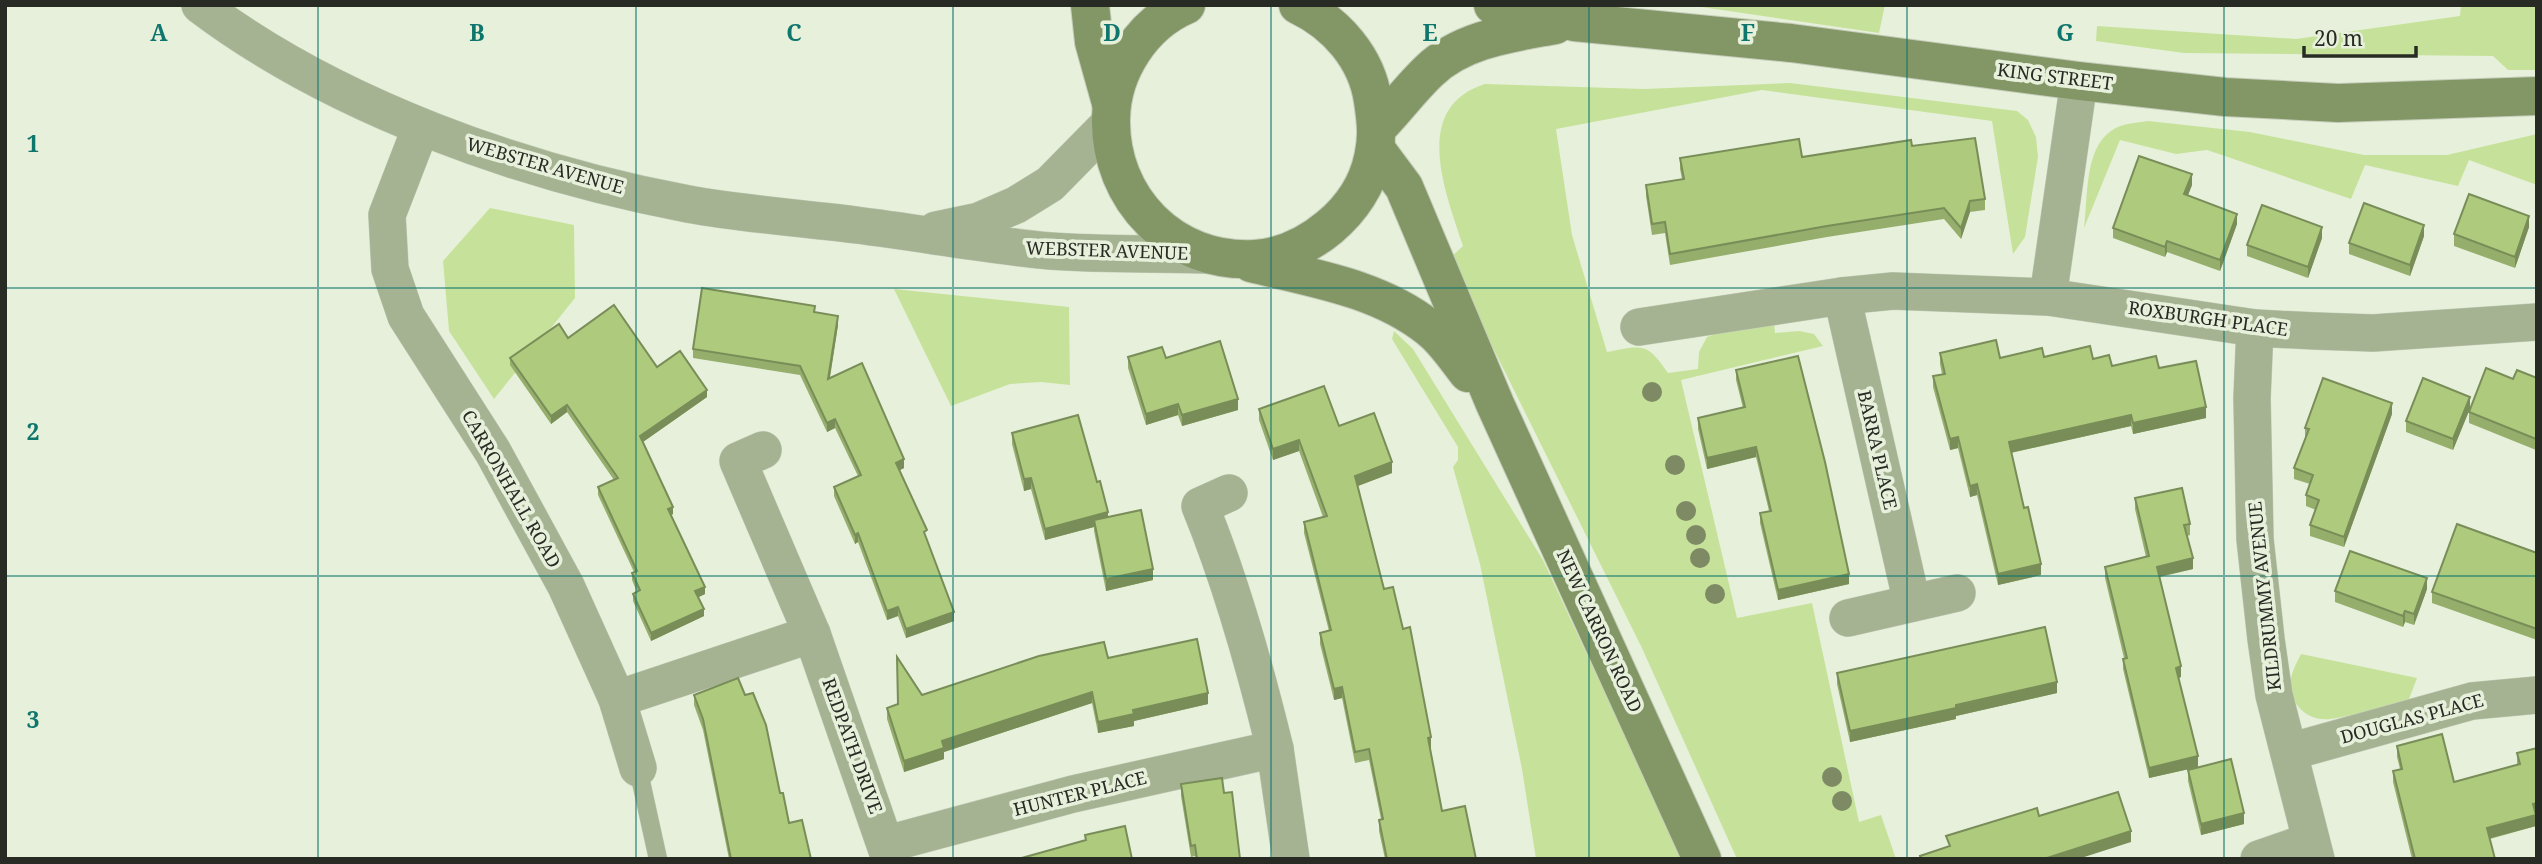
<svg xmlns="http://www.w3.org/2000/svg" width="2542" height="864" font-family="'Noto Serif',serif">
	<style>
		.green { fill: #c6e29a }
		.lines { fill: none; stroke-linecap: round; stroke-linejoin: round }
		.service-casing { stroke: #c5cdba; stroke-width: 19 }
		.minor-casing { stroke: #c5cdba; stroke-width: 38 }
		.secondary-casing { stroke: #c5cdba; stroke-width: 40 }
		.service { stroke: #a5b392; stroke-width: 18 }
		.minor { stroke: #a5b392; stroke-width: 37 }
		.secondary { stroke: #839666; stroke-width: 38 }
		.tree { fill: #7d8a63 }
		.wall { fill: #95ae6c }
		.shaded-wall { fill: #798d58 }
		.building { fill: #adca7d; stroke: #798d58; stroke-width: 2 }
		.grid { fill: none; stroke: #0f766e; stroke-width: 2; stroke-opacity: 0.55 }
		.labels { text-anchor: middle; stroke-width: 7; stroke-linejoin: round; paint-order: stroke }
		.street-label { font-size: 18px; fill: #282b24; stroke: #e7f0db }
		.grid-label { font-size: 23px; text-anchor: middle; font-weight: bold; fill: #0f766e; stroke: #e7f0db; stroke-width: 7; stroke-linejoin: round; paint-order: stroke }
	</style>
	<rect width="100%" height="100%" fill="#e7f0db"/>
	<g class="green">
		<path d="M 1688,5 L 1885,5 L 1879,33 Z"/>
		<path d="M 2461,5 L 2537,5 L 2537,70 L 2508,70 L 2493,56 L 2184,53 L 2096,41 L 2097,26 L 2296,39 L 2460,16 Z"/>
		<path d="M 1790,83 L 2017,111 L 2028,120 L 2036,137 L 2038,157 L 2025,237 L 2013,254 L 1992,121 L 1762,90 L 1556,129 L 1572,235 L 1607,352 C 1643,345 1647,342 1668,373 L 1698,369 L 1699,352 L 1707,337 L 1729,329 L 1774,322 L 1775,333 L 1799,331 L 1814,334 L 1823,346 L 1681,380 L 1737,618 L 1812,603 L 1859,822 L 1881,815 L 1896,859 L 1737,859 L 1641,646 L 1449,259 L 1463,246 C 1446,193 1410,108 1485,84 L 1644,89 Z"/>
		<path d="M 2148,121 L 2250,132 L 2364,155 L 2447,155 L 2537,134 L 2537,185 L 2469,160 L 2458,186 L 2365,165 L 2351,199 L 2207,150 L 2176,154 L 2120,140 L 2084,228 C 2088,199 2084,149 2111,131 C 2122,123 2136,123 2148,121 Z"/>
		<path d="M 490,208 L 574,225 L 575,298 L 494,399 L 449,331 L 443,261 Z"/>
		<path d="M 894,289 L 1069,307 L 1070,385 L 1041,382 L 1010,384 L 951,406 Z"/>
		<path d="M 1394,331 L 1413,349 L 1543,560 L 1682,859 L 1536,859 L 1522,769 L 1480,564 L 1453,467 L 1458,460 L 1458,447 L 1392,339 Z"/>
		<path d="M 2301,654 L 2417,678 L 2409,699 C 2384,706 2356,716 2330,719 C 2304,722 2285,699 2292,674 C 2294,667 2298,660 2301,654 Z"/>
	</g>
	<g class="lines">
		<g class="service-casing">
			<path id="service" d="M 638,768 L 658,859"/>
		</g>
		<g class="minor-casing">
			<g id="minor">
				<path d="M 200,5 C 335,107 523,173 688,204 C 743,214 800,218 856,225 C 921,233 985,245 1050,251 C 1103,255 1157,253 1210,255"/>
				<path d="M 421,127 L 387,215 L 390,269 L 406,316 L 493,452 L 566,586 L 617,699 L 638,768"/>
				<path d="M 936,230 L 979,221 L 1016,205 L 1050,184 L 1111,122"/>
				<path d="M 1842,296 L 1912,603"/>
				<path d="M 2048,297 L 2079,81"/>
				<path d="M 1639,327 L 1842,296 L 1893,291 L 2048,297 L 2255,328 L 2315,331 L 2373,333 L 2537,322"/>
				<path d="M 2255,328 L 2252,398 L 2255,539 L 2266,639 L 2274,695 L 2316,859"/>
				<path d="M 763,450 L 738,461 L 812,634 L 890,859"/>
				<path d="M 1848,618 L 1957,593"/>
				<path d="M 617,699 L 812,634"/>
				<path d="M 1275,749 L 1291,859"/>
				<path d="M 2289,752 L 2472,701 L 2537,695"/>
				<path d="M 887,844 L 1073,794 L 1275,749 C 1255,667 1232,584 1200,506 L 1229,493"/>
				<path d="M 2259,859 L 2311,841"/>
			</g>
		</g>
		<g class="secondary-casing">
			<g id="secondary">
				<path d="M 1090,5 L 1094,42 L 1111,103"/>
				<path d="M 1186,5 C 1142,24 1112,71 1111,118 C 1109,199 1173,264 1255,259 C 1308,255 1362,211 1373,158 C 1378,138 1376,121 1373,101 C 1367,58 1336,23 1298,5"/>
				<path d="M 1493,5 L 1574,22 L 1791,43 L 2079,81 L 2225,97 L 2338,103 L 2537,96"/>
				<path d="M 1377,128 C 1395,110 1410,89 1429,71 C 1462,39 1512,33 1555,25"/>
				<path d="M 1375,148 L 1404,187 L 1495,404 L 1702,859"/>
				<path d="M 1251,263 C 1312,278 1379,288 1429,328 C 1444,339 1456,358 1468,373"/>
			</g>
		</g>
		<use href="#service" class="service"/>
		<use href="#minor" class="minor"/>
		<use href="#secondary" class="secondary"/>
	</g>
	<g class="tree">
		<circle cx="1652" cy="392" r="10"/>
		<circle cx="1675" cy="465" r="10"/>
		<circle cx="1686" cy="511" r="10"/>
		<circle cx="1696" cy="535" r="10"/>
		<circle cx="1700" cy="558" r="10"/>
		<circle cx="1715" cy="594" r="10"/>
		<circle cx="1832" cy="777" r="10"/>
		<circle cx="1842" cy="801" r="10"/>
	</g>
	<g class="wall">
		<path d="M 1912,146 L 1985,199 L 1985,210 L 1970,212 L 1961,239 L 1944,219 L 1827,237 L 1670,265 L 1665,233 L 1652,235 L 1646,196 L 1646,185 L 1682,179 L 1680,169 L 1680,158 L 1802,157 Z"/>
		<path d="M 2192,185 L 2188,195 L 2237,224 L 2220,271 L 2167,252 L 2165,257 L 2113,238 L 2113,228 Z"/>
		<path d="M 2529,227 L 2515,268 L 2454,246 L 2454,234 Z"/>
		<path d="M 2424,236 L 2410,276 L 2349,254 L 2349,243 Z"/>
		<path d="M 2322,238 L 2308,278 L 2247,256 L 2247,245 Z"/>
		<path d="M 815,312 L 838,325 L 830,378 L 904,468 L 900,470 L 927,540 L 954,621 L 906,638 L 898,616 L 887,620 L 858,542 L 855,544 L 834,496 L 834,487 L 858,476 L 835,428 L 827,432 L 800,375 L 693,358 L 693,349 Z"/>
		<path d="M 568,338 L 657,367 L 707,397 L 643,442 L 673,514 L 671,515 L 705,594 L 698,597 L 704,616 L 651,641 L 633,601 L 633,594 L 637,592 L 632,580 L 632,573 L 634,572 L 598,495 L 598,487 L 614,480 L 567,412 L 551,424 L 510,365 L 510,358 Z"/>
		<path d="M 1940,353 L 2000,358 L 2044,357 L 2093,359 L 2112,366 L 2159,368 L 2206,418 L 2133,434 L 2131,426 L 2011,453 L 2024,508 L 2041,575 L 1998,585 L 1977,495 L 1970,497 L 1958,448 L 1950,450 L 1933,387 L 1933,376 L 1942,374 L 1940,364 Z"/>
		<path d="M 1128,357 L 1166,358 L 1238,410 L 1182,426 L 1178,415 L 1146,425 L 1128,368 Z"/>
		<path d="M 1736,370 L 1849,584 L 1778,600 L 1760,523 L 1760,513 L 1769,511 L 1756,457 L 1707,469 L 1698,429 L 1698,418 L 1743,408 L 1736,380 Z"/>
		<path d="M 2537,378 L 2536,450 L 2469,423 L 2469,412 L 2470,409 L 2453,450 L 2406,432 L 2406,421 L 2470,408 L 2513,379 Z"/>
		<path d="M 1259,409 L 1339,426 L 1392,473 L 1358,486 L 1384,589 L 1431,748 L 1430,748 L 1442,811 L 1476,859 L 1385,859 L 1379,831 L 1379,820 L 1381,819 L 1369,760 L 1355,763 L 1342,698 L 1334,700 L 1320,644 L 1320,633 L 1329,631 L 1304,533 L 1304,522 L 1323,517 L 1299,451 L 1273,460 L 1259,420 Z"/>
		<path d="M 2392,414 L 2344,547 L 2310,536 L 2310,525 L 2316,510 L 2306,506 L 2306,495 L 2310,484 L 2294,479 L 2294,468 L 2305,439 L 2305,428 Z"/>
		<path d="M 1012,433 L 1097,482 L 1108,517 L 1153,580 L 1106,591 L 1094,531 L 1094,527 L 1045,540 L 1031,489 L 1024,491 L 1012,444 Z"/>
		<path d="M 2135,498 L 2190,524 L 2190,535 L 2187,536 L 2193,569 L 2160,577 L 2181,677 L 2178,678 L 2198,767 L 2149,778 L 2123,669 L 2123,659 L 2124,658 L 2105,578 L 2105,567 L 2146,557 L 2135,509 Z"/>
		<path d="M 2537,553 L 2537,640 L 2432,603 L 2432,592 Z"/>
		<path d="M 2427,589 L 2414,625 L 2405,622 L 2403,627 L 2335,602 L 2335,591 Z"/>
		<path d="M 1108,658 L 1208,704 L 1134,721 L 1134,726 L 1098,733 L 1092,703 L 944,752 L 944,759 L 904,772 L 887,719 L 887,708 L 922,695 Z"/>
		<path d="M 1837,673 L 2057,693 L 1956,716 L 1956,719 L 1850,742 L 1837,684 Z"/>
		<path d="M 694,695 L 780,793 L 789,823 L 811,859 L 729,859 L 703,730 L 694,705 Z"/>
		<path d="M 2397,746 L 2454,782 L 2517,765 L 2517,753 L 2536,815 L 2536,826 L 2490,839 L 2495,859 L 2412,859 L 2393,782 L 2393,771 L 2400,769 L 2397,757 Z"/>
		<path d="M 2188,770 L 2244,824 L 2201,835 L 2188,781 Z"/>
		<path d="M 1181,784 L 1224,793 L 1240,859 L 1196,859 L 1195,856 L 1191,857 L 1181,796 Z"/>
	</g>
	<g class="shaded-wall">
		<path d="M 2192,174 L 2192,185 L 2184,205 L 2184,194 Z"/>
		<path d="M 1970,201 L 1970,212 L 1961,239 L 1961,228 Z"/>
		<path d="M 2237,214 L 2237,224 L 2220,271 L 2220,260 Z"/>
		<path d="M 2529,216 L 2529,227 L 2515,268 L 2515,257 Z"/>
		<path d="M 2424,225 L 2424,236 L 2410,276 L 2410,265 Z"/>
		<path d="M 2322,227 L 2322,238 L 2308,278 L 2308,267 Z"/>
		<path d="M 2167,241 L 2167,252 L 2165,257 L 2165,247 Z"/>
		<path d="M 838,316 L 838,325 L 828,388 L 828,379 Z"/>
		<path d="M 707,390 L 707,397 L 640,444 L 640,436 Z"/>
		<path d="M 2470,397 L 2470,408 L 2453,450 L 2453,439 Z"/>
		<path d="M 1238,399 L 1238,410 L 1182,426 L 1182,415 Z"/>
		<path d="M 2392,403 L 2392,414 L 2344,547 L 2344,537 Z"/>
		<path d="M 1178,404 L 1178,415 L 1146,425 L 1146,414 Z"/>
		<path d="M 567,405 L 567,412 L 551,424 L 551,416 Z"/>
		<path d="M 2206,407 L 2206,418 L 2133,434 L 2133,423 Z"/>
		<path d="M 2131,415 L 2131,426 L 2009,453 L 2009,442 Z"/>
		<path d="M 835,419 L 835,428 L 827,432 L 827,423 Z"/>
		<path d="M 1958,437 L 1958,448 L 1950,450 L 1950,439 Z"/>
		<path d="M 1299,440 L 1299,451 L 1273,460 L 1273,449 Z"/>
		<path d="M 1756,447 L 1756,457 L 1707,469 L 1707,458 Z"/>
		<path d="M 904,459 L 904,468 L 896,472 L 896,463 Z"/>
		<path d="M 1392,462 L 1392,473 L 1355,487 L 1355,476 Z"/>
		<path d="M 1031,478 L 1031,489 L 1024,491 L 1024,479 Z"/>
		<path d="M 1977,484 L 1977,495 L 1970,497 L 1970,486 Z"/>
		<path d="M 673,507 L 673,514 L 668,517 L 668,509 Z"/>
		<path d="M 1108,512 L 1108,523 L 1094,520 L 1094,527 L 1045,540 L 1045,529 Z"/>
		<path d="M 858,533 L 858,542 L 855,544 L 855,535 Z"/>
		<path d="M 2193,558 L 2193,569 L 2157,577 L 2157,567 Z"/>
		<path d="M 2041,564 L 2041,575 L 1998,585 L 1998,574 Z"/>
		<path d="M 1153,569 L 1153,580 L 1106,591 L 1106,579 Z"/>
		<path d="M 1849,574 L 1849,584 L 1778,600 L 1778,590 Z"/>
		<path d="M 2427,578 L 2427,589 L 2414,625 L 2414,614 Z"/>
		<path d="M 705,587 L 705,594 L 695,599 L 695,591 Z"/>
		<path d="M 898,607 L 898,616 L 887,620 L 887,611 Z"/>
		<path d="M 704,609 L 704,616 L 651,641 L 651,633 Z"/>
		<path d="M 2405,611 L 2405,622 L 2403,627 L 2403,616 Z"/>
		<path d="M 954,612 L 954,621 L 906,638 L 906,629 Z"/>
		<path d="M 2181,666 L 2181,677 L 2176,679 L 2176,668 Z"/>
		<path d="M 2057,682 L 2057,693 L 1956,716 L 1956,719 L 1850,742 L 1850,731 Z"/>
		<path d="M 1342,687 L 1342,698 L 1334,700 L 1334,689 Z"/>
		<path d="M 1092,692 L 1092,703 L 944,752 L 944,759 L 904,772 L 904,761 L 942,741 Z"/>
		<path d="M 1208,693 L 1208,704 L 1134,721 L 1134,726 L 1098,733 L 1098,722 L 1133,710 Z"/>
		<path d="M 1431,737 L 1431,748 L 1428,749 L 1428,738 Z"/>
		<path d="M 2198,756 L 2198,767 L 2149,778 L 2149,768 Z"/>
		<path d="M 2537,803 L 2537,814 L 2533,815 L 2533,804 Z"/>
		<path d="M 2244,813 L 2244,824 L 2201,835 L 2201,824 Z"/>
		<path d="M 2536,815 L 2536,826 L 2487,839 L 2487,828 Z"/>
		<path d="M 2131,831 L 2131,842 L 2078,859 L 2044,859 Z"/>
	</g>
	<g class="building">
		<path d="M 1975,138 L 1985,199 L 1970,201 L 1961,228 L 1944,208 L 1827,226 L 1670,254 L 1665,222 L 1652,224 L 1646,185 L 1684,179 L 1680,158 L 1799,139 L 1802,157 L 1911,140 L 1912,146 Z"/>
		<path d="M 2139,156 L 2192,174 L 2184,194 L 2237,214 L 2220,260 L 2167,241 L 2165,247 L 2113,228 Z"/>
		<path d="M 2469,194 L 2529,216 L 2515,257 L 2454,234 Z"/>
		<path d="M 2364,203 L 2424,225 L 2410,265 L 2349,243 Z"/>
		<path d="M 2262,205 L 2322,227 L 2308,267 L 2247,245 Z"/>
		<path d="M 702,288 L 815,306 L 814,312 L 838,316 L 828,379 L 862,363 L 904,459 L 896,463 L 927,530 L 924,532 L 954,612 L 906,629 L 898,607 L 887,611 L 858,533 L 855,535 L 834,487 L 861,475 L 835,419 L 827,423 L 800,366 L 693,349 Z"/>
		<path d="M 614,305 L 657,367 L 680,351 L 707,390 L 640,436 L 673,507 L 668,509 L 705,587 L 695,591 L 704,609 L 651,633 L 633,594 L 640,590 L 632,573 L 637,571 L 598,487 L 618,478 L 567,405 L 551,416 L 510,358 L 559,324 L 568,338 Z"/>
		<path d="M 1996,340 L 2000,358 L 2042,348 L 2044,357 L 2090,346 L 2093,359 L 2109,355 L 2112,366 L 2156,356 L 2159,368 L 2196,361 L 2206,407 L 2133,423 L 2131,415 L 2009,442 L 2024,508 L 2028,507 L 2041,564 L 1998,574 L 1977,484 L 1970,486 L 1958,437 L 1950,439 L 1933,376 L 1945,374 L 1940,353 Z"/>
		<path d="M 1220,341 L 1238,399 L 1182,415 L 1178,404 L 1146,414 L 1128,357 L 1162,347 L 1166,358 Z"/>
		<path d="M 1798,356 L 1825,462 L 1849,574 L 1778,590 L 1760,513 L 1771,511 L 1756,447 L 1707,458 L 1698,418 L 1745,407 L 1736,370 Z"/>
		<path d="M 2486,368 L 2513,379 L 2517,370 L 2537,378 L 2536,439 L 2469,412 Z"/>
		<path d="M 2323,378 L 2392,403 L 2344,537 L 2310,525 L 2319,500 L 2306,495 L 2313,475 L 2294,468 L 2309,429 L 2305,428 Z"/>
		<path d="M 2423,378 L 2470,397 L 2453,439 L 2406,421 Z"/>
		<path d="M 1324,386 L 1339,426 L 1374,413 L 1392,462 L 1355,476 L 1384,589 L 1393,587 L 1403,629 L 1410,627 L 1431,737 L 1428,738 L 1442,811 L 1465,806 L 1476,859 L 1387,859 L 1379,820 L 1383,819 L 1369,749 L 1355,752 L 1342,687 L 1334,689 L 1320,633 L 1331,630 L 1304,522 L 1327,516 L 1299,440 L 1273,449 L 1259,409 Z"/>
		<path d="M 1078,415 L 1097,482 L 1100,481 L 1108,512 L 1045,529 L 1031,478 L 1024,479 L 1012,433 Z"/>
		<path d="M 2182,488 L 2190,524 L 2184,525 L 2193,558 L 2157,567 L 2181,666 L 2176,668 L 2198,756 L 2149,768 L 2123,659 L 2127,658 L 2105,567 L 2149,556 L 2135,498 Z"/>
		<path d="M 1141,510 L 1153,569 L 1106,579 L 1094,520 Z"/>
		<path d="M 2457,524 L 2537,553 L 2537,629 L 2432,592 Z"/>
		<path d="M 2350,551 L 2427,578 L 2414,614 L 2405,611 L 2403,616 L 2335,591 Z"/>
		<path d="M 2045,627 L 2057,682 L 1956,705 L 1956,708 L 1850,731 L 1837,673 Z"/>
		<path d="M 1197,639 L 1208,693 L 1133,710 L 1134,714 L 1098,722 L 1092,692 L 942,741 L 944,748 L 904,761 L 887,708 L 898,704 L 897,657 L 922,695 L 1039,656 L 1104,642 L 1108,658 Z"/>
		<path d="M 738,678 L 745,695 L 753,693 L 766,725 L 780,793 L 783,793 L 789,823 L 802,820 L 811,859 L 731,859 L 703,719 L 694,695 Z"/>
		<path d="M 2442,734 L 2454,782 L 2520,764 L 2517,753 L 2537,748 L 2537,803 L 2533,804 L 2536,815 L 2487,828 L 2495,859 L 2415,859 L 2393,771 L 2402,769 L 2397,746 Z"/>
		<path d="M 2231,759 L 2244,813 L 2201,824 L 2188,770 Z"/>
		<path d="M 1222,778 L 1224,793 L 1232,792 L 1240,859 L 1197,859 L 1195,845 L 1191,846 L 1181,784 Z"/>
		<path d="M 2118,792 L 2131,831 L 2044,859 L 1921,859 L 1920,856 L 1950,846 L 1946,836 L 2037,808 L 2039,816 Z"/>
		<path d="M 1125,826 L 1132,859 L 1018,859 L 1086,840 L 1085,835 Z"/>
	</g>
	<path class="grid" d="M 318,5 L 318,859M 636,5 L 636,859M 953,5 L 953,859M 1271,5 L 1271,859M 1589,5 L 1589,859M 1907,5 L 1907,859M 2224,5 L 2224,859M 5,288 L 2537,288M 5,576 L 2537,576"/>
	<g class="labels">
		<g class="street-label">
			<text transform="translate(2055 77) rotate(7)" y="6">KING STREET</text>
			<text transform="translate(545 166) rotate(16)" y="6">WEBSTER AVENUE</text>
			<text transform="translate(1107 251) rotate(2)" y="6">WEBSTER AVENUE</text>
			<text transform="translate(2208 319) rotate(8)" y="6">ROXBURGH PLACE</text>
			<text transform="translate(1877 450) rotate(77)" y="6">BARRA PLACE</text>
			<text transform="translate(511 489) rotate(60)" y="6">CARRONHALL ROAD</text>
			<text transform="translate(2265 596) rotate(-96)" y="6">KILDRUMMY AVENUE</text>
			<text transform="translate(1599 631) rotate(65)" y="6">NEW CARRON ROAD</text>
			<text transform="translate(2412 719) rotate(-15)" y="6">DOUGLAS PLACE</text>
			<text transform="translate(852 746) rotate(70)" y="6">REDPATH DRIVE</text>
			<text transform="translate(1080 794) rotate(-14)" y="6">HUNTER PLACE</text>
		</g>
	</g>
	<g class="grid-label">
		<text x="159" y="41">A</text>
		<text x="477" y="41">B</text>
		<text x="794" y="41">C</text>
		<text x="1112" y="41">D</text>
		<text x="1430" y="41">E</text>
		<text x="1748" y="41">F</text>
		<text x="2065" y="41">G</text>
		<text x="33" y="152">1</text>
		<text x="33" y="440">2</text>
		<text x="33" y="728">3</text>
	</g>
	<rect width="2542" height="864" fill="none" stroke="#282b24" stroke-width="14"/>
	<path d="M2304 46v10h112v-10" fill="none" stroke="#282b24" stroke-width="3.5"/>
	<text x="2314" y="46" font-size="21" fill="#282b24" stroke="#e7f0db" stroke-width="5" paint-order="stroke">20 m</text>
</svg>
